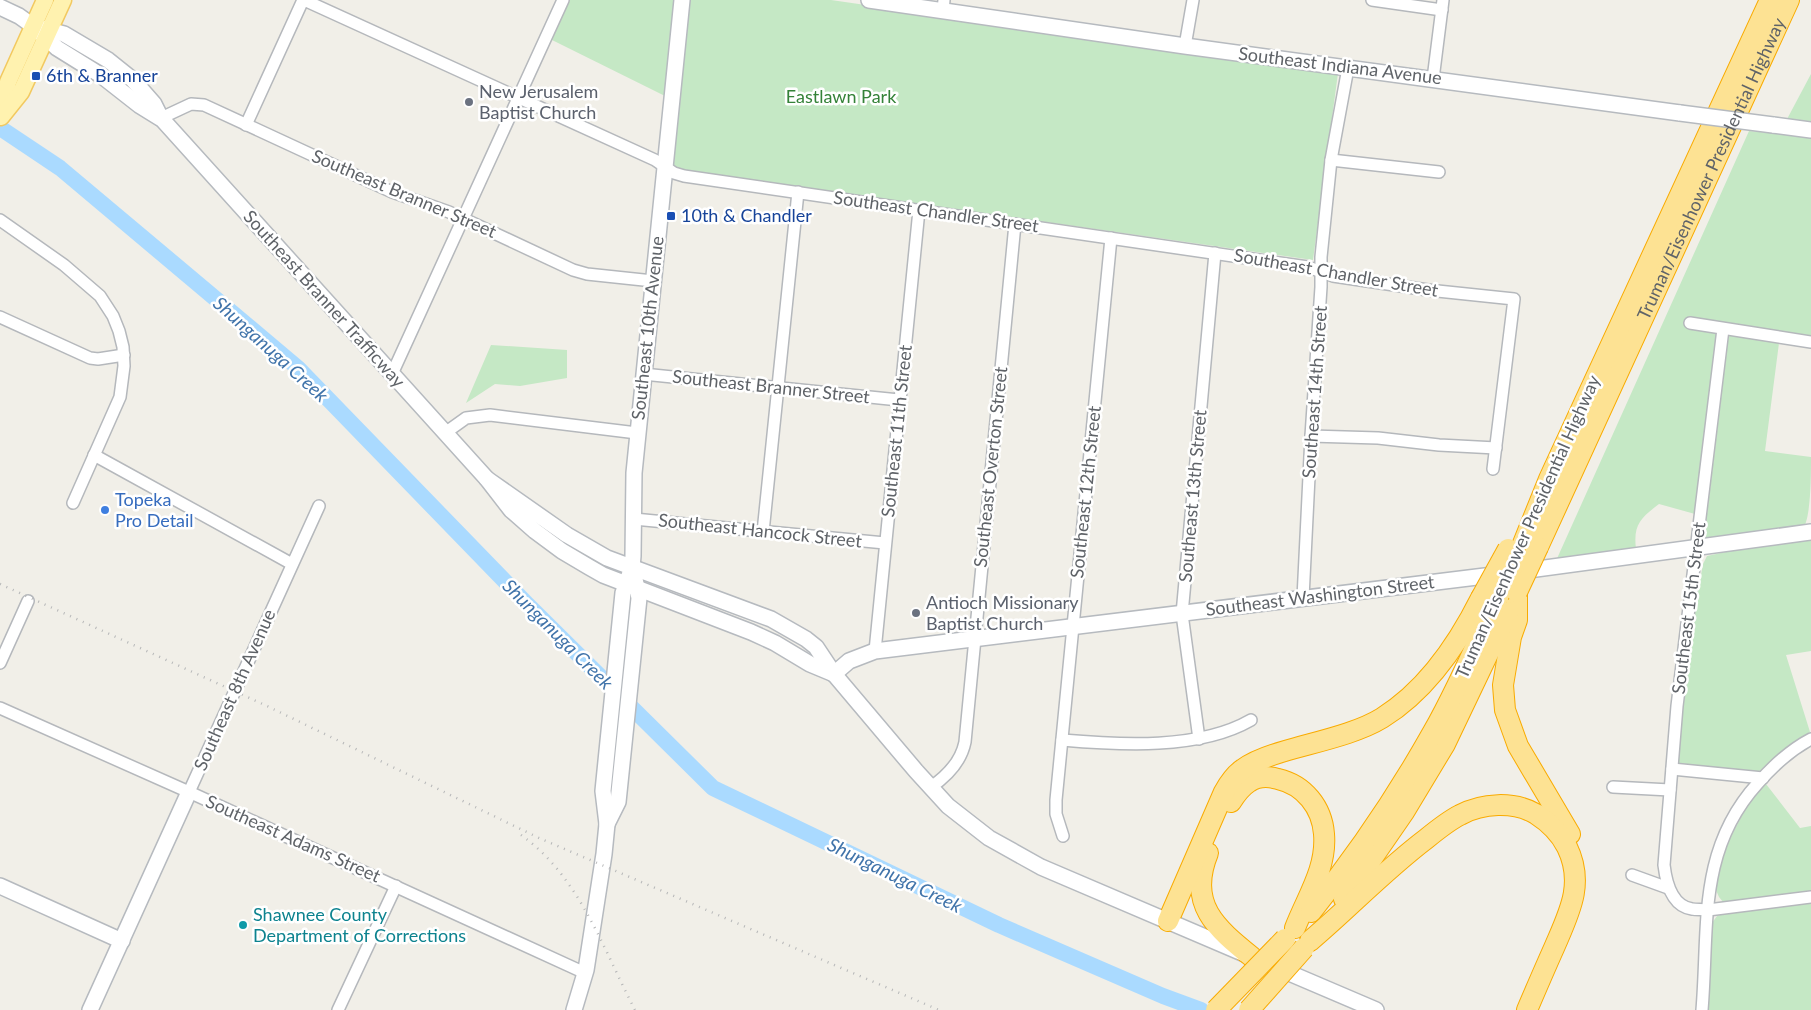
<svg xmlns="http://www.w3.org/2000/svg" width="1811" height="1010" font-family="Lato,sans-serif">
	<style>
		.green { fill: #c5e8c5 }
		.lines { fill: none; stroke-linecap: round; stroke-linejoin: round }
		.river { stroke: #aadaff; stroke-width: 16 }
		.street-casing { stroke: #b5b8bc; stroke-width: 14 }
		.secondary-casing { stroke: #b6babf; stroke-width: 18 }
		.primary-casing { stroke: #f2c960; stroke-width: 19 }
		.highway-casing { stroke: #f9ab00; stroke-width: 22 }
		.street { stroke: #fff; stroke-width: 11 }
		.secondary { stroke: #fff; stroke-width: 15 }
		.primary { stroke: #fff2af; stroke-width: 16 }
		.highway { stroke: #fde293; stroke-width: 20 }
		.rail { stroke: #b6b7b8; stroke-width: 2.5; stroke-dasharray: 1 6; stroke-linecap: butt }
		.secondary-bridge-casing { stroke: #b6babf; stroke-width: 18; stroke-linecap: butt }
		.highway-bridge-casing { stroke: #f9ab00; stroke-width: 22; stroke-linecap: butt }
		.secondary-bridge { stroke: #fff; stroke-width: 15 }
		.highway-bridge { stroke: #fde293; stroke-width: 20 }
		.transit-dot { fill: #1a4fb4; stroke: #fff; stroke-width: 2 }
		.worship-dot { fill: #6b7280; stroke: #fff; stroke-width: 2 }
		.shop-dot { fill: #3f7fe0; stroke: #fff; stroke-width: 2 }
		.culture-dot { fill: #0f9aa8; stroke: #fff; stroke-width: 2 }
		.labels { text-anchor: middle; stroke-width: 5; stroke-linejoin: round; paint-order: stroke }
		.street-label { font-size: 18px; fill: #5f6368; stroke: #fff }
		.transit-label { font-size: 18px; fill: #164399; stroke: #fff; text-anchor: start }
		.worship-label { font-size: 18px; fill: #5b616d; stroke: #fff; text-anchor: start }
		.park-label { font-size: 18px; fill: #348238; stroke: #fff }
		.shop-label { font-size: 18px; fill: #366cbe; stroke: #fff; text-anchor: start }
		.culture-label { font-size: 18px; fill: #0d838f; stroke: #fff; text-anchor: start }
		.water-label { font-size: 19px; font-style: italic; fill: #4174aa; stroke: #fff }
	</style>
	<rect width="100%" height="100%" fill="#f1efe8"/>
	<g class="green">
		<path d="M 570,0 L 675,0 L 665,96 L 552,40 Z"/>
		<path d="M 687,0 L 831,0 L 1338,73 L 1313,260 L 680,170 L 672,166 Z"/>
		<path d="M 1811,74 L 1811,125 L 1786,121 Z"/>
		<path d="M 1749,131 L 1811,137 L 1811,338 L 1767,329 L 1719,322 L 1695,514 L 1659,504 C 1641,518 1633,524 1636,549 L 1555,563 Z"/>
		<path d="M 1730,334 L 1779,343 L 1765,451 L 1811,457 C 1811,475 1811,514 1804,527 L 1709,541 L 1704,538 L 1705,531 L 1728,340 Z"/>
		<path d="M 491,345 L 567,350 L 567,378 L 520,386 L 495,384 L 466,403 Z"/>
		<path d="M 1811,540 L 1811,651 L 1786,655 L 1810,732 L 1791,744 L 1757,773 L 1679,763 L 1676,757 L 1695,609 L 1703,564 L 1707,556 L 1739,549 Z"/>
		<path d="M 1766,784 L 1800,828 L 1811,826 L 1811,894 L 1723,902 L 1719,897 L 1715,888 L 1726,846 L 1749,802 Z"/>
		<path d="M 1811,903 L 1811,1010 L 1707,1010 L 1712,923 L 1717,916 L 1725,913 Z"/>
	</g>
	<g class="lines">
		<path class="river" d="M 0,128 L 60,168 L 298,368 L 526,603 L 713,788 L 999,925 L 1163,996 L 1201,1010"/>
		<g class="street-casing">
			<g id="street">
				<path d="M 304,0 L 655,160 L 674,173 L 684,176 L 1308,267 L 1333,276 L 1428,290 L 1514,299 L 1493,469"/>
				<path d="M 1372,0 L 1442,10"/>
				<path d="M 943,10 L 944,0"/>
				<path d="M 1185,46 L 1193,0"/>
				<path d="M 1433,79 L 1443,0"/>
				<path d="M 161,118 L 191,104 L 204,105 L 392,192 L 449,212 L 573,270 L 587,274 L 653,281"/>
				<path d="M 246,125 L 303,0"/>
				<path d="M 1331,160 L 1439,172"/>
				<path d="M 0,220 L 64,265 L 100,296 L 113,316 L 119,331 L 123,347 L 124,366 L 120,397 L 73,503"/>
				<path d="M 0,317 L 90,358 L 98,359 L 124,355"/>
				<path d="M 1690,323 L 1811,342"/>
				<path d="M 1723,329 L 1677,706 L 1664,865 C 1666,882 1671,906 1692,909 C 1697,910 1702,909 1708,910 L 1811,897"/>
				<path d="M 392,374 L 563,0"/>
				<path d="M 643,374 L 899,400"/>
				<path d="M 445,433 L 466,418 L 490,415 L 637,433"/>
				<path d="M 1311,436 L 1378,438 L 1439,445 L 1496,448"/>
				<path d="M 94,455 L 292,564"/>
				<path d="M 634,519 L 885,543"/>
				<path d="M 763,532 L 798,192"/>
				<path d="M 1303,598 L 1311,436 L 1321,287 L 1321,257 L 1331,160 L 1348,68"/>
				<path d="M 875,651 L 919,210"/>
				<path d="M 0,663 L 28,601"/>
				<path d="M 0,708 L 189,792 L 585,973"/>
				<path d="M 1199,739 L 1182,614 L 1215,253"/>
				<path d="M 1062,740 C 1120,745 1199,750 1251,720"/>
				<path d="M 1672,769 L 1763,778"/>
				<path d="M 931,787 C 947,776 961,762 965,742 L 1015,224"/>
				<path d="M 1613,787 L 1670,790"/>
				<path d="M 189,792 L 319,506"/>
				<path d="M 1063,836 L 1056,814 L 1056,800 L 1111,238"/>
				<path d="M 1632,875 L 1668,888"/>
				<path d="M 338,1010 L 396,886"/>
				<path d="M 1702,1010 C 1709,926 1697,850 1758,783 C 1773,766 1790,750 1811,739"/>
			</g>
		</g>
		<g class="secondary-casing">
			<g id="secondary">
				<path d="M 869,0 L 1185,46 L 1680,113"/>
				<path d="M 0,7 L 19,16 L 33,26 L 57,48 L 102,76 L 139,105 L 160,118"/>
				<path d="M 37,27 L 64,34 L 108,60 L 133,80 L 154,104 L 161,118 L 487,479 L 511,510 L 535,531 L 562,551 L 589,567 L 603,575 L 751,632 L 775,643 L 810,664 L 834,674"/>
				<path d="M 1773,125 L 1811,130"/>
				<path d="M 487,479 L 567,535 L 607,558 L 771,619 L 806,639 L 816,647 L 834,674 L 916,771 L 948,806 L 989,838 L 1041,867 L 1376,1010"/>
				<path d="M 834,674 L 849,661 L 875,651 L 1485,576 L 1811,532"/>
				<path d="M 607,824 L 618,802 L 639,598 L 635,579"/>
				<path d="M 0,886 L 122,941"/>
				<path d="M 90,1010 L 189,792"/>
				<path d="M 574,1010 L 586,970 L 604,854 L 607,824 L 603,791 L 623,593 L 632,567 L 633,556 L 634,473 L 682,0"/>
			</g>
		</g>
		<g class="primary-casing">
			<g id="primary">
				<path d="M 1,114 L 8,82 L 45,0"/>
				<path d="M 1,117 L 21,92 L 63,0"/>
			</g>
		</g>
		<g class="highway-casing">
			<g id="highway">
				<path id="s1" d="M 1538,547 L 1789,0"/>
				<path d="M 1520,551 L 1549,479 L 1770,0"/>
				<path d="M 1517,592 L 1517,620 L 1511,637 L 1503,685 L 1505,710 L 1518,746 L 1570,834"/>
				<path d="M 1231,802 C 1236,794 1241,787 1249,782 C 1258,776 1268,776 1278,779 C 1304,785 1322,807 1324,834 C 1327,868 1307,897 1295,928"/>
				<path d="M 1208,853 C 1187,904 1216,928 1252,957"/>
				<path d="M 1344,899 L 1404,812 L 1445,744 L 1508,612"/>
				<path d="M 1311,912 C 1357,855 1397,796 1433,732 C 1458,688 1478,641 1499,595"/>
				<path d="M 1168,921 L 1224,792 C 1229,783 1234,775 1243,769 C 1255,760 1271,755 1285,751 C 1315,742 1356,734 1382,718 C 1427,690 1458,644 1481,598"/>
				<path d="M 1310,941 C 1349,908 1385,870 1426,839 C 1437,830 1448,821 1460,815 C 1482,803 1514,801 1536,814 C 1550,823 1560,833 1567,847 C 1585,884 1569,913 1554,948 C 1545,968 1536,989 1527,1010"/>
			</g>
		</g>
		<use href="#street" class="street"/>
		<use href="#secondary" class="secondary"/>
		<use href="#primary" class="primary"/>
		<use href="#highway" class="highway"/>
		<g class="rail">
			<path d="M 0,584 L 267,706 L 539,838 L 939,1010"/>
			<path d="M 521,835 C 580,877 603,949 635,1010"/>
		</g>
		<g class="secondary-bridge-casing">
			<path id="secondary-bridge" d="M 1680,113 L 1773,125"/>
		</g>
		<g class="highway-bridge-casing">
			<g id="highway-bridge">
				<path d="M 1517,592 L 1538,547"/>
				<path d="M 1499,595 L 1513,566"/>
				<path d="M 1481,598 L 1508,549"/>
				<path d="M 1216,1010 L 1285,939"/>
				<path d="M 1249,1010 L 1304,948"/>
			</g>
		</g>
		<use href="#secondary-bridge" class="secondary-bridge"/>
		<use href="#highway-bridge" class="highway-bridge"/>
	</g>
	<g class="transit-dot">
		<rect x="31" y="71" width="10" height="10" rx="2.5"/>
		<rect x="666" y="211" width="10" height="10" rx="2.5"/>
	</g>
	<g class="worship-dot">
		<circle cx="469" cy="102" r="5"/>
		<circle cx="916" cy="613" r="5"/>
	</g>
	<circle class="shop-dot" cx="105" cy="510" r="5"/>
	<circle class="culture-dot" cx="243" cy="925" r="5"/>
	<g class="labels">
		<g class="street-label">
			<text transform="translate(1340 66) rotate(7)" y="6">Southeast Indiana Avenue</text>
			<text dy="6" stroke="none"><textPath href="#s1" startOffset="416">Truman/Eisenhower Presidential Highway</textPath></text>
			<text transform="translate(404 194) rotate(23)" y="6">Southeast Branner Street</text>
			<text transform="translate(936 212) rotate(8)" y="6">Southeast Chandler Street</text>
			<text transform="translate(1336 273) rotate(10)" y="6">Southeast Chandler Street</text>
			<text transform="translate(324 299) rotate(48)" y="6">Southeast Branner Trafficway</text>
			<text transform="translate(648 328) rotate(-84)" y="6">Southeast 10th Avenue</text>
			<text transform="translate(771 387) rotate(6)" y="6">Southeast Branner Street</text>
			<text transform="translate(1315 392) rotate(-86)" y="6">Southeast 14th Street</text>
			<text transform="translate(897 431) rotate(-84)" y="6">Southeast 11th Street</text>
			<text transform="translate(991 467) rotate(-84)" y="6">Southeast Overton Street</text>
			<text transform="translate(1086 492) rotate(-84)" y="6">Southeast 12th Street</text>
			<text transform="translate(1193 496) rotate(-85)" y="6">Southeast 13th Street</text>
			<text transform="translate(1528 527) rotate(-66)" y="6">Truman/Eisenhower Presidential Highway</text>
			<text transform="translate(760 531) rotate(6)" y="6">Southeast Hancock Street</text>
			<text transform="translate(1320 596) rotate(-7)" y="6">Southeast Washington Street</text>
			<text transform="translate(1689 608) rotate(-83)" y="6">Southeast 15th Street</text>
			<text transform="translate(235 690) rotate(-66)" y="6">Southeast 8th Avenue</text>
			<text transform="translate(293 839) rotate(24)" y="6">Southeast Adams Street</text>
		</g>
		<g class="transit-label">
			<text x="46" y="82">6th &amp; Branner</text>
			<text x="681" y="222">10th &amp; Chandler</text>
		</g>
		<g class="worship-label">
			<text x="479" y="98">New Jerusalem<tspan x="479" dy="21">Baptist Church</tspan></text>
			<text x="926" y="609">Antioch Missionary<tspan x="926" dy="21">Baptist Church</tspan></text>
		</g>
		<g class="park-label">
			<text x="841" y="103">Eastlawn Park</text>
		</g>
		<g class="shop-label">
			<text x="115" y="506">Topeka<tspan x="115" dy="21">Pro Detail</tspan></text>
		</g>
		<g class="culture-label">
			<text x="253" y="921">Shawnee County<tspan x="253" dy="21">Department of Corrections</tspan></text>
		</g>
		<g class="water-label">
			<text transform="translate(271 349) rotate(42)" y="7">Shunganuga Creek</text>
			<text transform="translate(558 634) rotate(45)" y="7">Shunganuga Creek</text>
			<text transform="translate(895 875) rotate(26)" y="7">Shunganuga Creek</text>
		</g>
	</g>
</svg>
